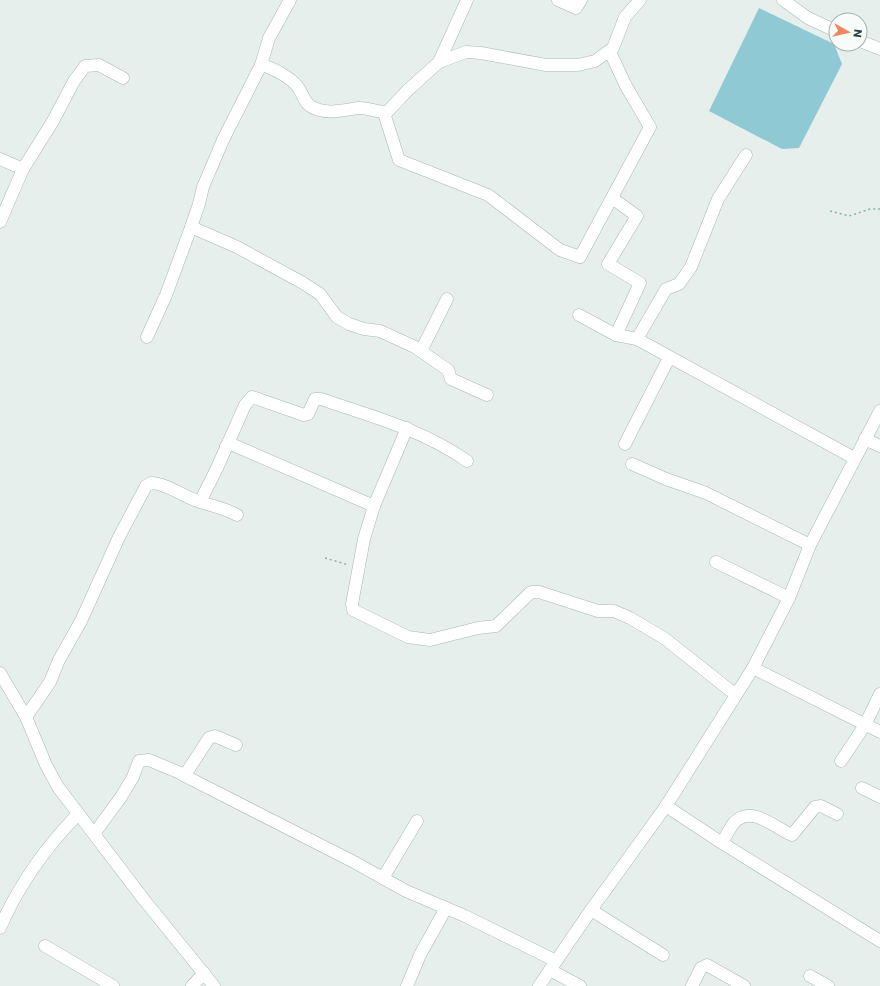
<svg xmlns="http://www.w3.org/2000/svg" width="880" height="986" font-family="Poppins,sans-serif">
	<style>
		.water { fill: #8ec9d4 }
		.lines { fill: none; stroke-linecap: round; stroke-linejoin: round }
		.minor-casing { stroke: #a8b8b2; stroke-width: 13 }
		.path { stroke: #86b3a5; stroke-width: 1.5; stroke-dasharray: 2 3; stroke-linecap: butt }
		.minor { stroke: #fff; stroke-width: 12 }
	</style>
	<rect width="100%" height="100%" fill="#e6efeb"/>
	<path class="water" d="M 759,8 L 834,44 L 842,64 L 799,148 L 782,149 L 709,111 Z"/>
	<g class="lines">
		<g class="minor-casing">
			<g id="minor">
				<path d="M 558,0 L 576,8 L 581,0"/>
				<path d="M 783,0 L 808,18 L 836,31"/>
				<path d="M 860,41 L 880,49"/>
				<path d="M 439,62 L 467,0"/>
				<path d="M 261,65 L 269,38 L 290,0"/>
				<path d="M 384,113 L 399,160 L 488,195 L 560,250 L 580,257 L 650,127 L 626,86 L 610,52"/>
				<path d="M 746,155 L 718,199 L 691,267 L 679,284 L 666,289 L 637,339 L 854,458"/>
				<path d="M 0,159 L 23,169"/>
				<path d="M 612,198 L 637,216 L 608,264 L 640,283 L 616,335"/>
				<path d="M 0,222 L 23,169 L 53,121 L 74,81 L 85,66 L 99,65 L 123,78"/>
				<path d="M 191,227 L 237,247 L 303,283 L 320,294 L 337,317 L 349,324 L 364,329 L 380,331 L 415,347 L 448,370 L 451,379 L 487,395"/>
				<path d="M 579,315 L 616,335 L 637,339"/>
				<path d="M 147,337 L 166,295 L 190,230 L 199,204 L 203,187 L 223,140 L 261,65 C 272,67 291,78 298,87 C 302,93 305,104 312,107 C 326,115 344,110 358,108 C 369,107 378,114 388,111 L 408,90 L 439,62 L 466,52 L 481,53 L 546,65 L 578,65 L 595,61 L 613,48 L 625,17 L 640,0"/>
				<path d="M 421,351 L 447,299"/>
				<path d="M 407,428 L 374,506 L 364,539 L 352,604 L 353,610 L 408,637 L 430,640 L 478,628 L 496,626 L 531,592 L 539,592 L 598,611 L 614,611 L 630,618 L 664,638 L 736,695"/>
				<path d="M 865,439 L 880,446"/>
				<path d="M 625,444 L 669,358"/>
				<path d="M 226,446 L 231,444 L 374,506"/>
				<path d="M 632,464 L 666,479 L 706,493 L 810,545"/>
				<path d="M 200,502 L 217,468 L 245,405 L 252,397 L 304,415 L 308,414 L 315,399 L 321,399 C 373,417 421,429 467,461"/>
				<path d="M 716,562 L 789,598"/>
				<path d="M 753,668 L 880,732"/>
				<path d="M 0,673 L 26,717 L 46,765 L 58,787 L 145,901 L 214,986"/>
				<path d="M 26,717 L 50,682 L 59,660 L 81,621 L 119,537 L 146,486 L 151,483 C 165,483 181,495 195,500 C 210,506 222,507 237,515"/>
				<path d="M 841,761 L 865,725 L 880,694"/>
				<path d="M 183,775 L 354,862 L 406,891 L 465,916 L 556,961"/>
				<path d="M 862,788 L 880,797"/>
				<path d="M 666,806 L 722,843 L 880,941"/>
				<path d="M 94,834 L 121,797 L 133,777 L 139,761 L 149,760 L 185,775 L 209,738 L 215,736 L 236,745"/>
				<path d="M 722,843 C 725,837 729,830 733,824 C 750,803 775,828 792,835 L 815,807 L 821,806 L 837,814"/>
				<path d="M 383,878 L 417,821"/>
				<path d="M 591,910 L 663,955"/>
				<path d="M 0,928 C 19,884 45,848 78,814"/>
				<path d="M 45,946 L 113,986"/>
				<path d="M 550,970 L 580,986"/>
				<path d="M 810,976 L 828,986"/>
				<path d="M 192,986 L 204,973"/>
				<path d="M 407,986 L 420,955 L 446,908"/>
				<path d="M 539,986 L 591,910 L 666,806 L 753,668 L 789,598 L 810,545 L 880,411"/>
				<path d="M 692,986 L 701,968 L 707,965 L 744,986"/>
			</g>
		</g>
		<g class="path">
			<path d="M 830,211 L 849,216 L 870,209 L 880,209"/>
			<path d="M 325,558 L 349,565"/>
		</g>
		<use href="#minor" class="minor"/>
	</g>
	<g transform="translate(848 32) rotate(98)"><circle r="19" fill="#f7fbf9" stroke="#a3b1ad"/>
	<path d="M0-3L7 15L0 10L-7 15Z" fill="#f4845f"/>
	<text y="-6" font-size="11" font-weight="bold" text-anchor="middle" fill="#24423a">N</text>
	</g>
</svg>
